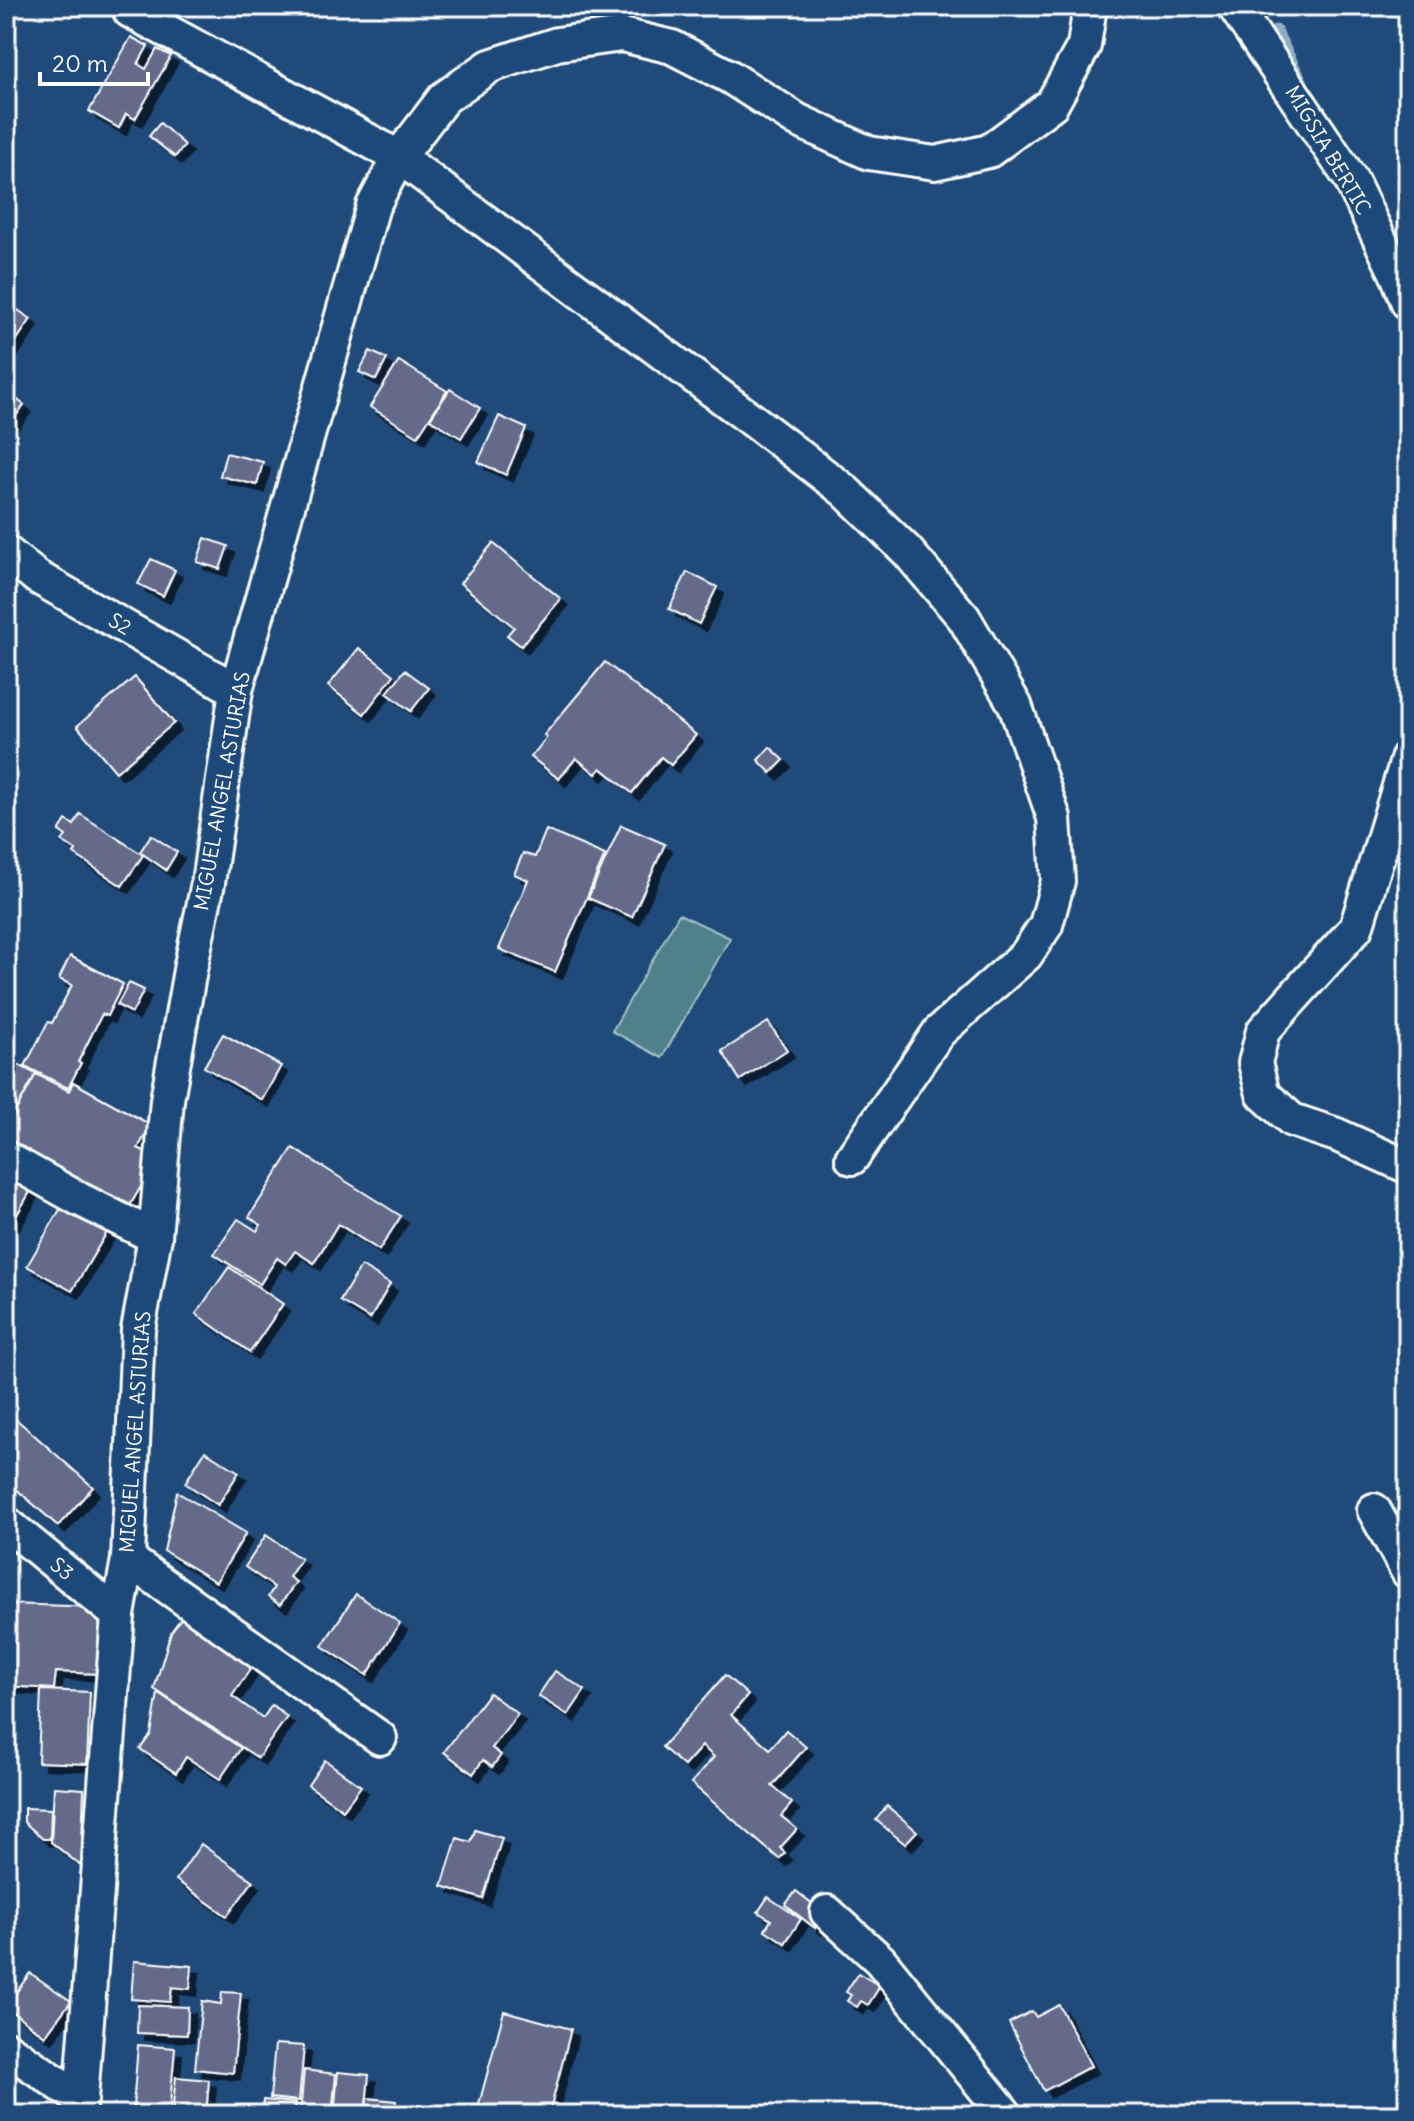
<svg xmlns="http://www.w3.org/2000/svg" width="1414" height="2121" font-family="Delius,sans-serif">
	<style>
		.green { fill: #4f808b; stroke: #a7c0c5; stroke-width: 2 }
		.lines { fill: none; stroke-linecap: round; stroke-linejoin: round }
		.stream { stroke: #8eaec6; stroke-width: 11 }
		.building { fill: #646b8a; stroke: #fff; stroke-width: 2; filter: url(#shadow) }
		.minor-casing { stroke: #fff; stroke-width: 38 }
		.minor { stroke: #1f4a7a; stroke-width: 32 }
		.labels { text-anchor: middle; stroke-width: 6; stroke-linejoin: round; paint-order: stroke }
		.street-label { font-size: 20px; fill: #fff; stroke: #1f4a7a }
	</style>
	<defs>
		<filter id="shadow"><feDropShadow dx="7" dy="7" stdDeviation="0" flood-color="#0009"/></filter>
	</defs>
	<rect width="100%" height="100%" fill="#1f4a7a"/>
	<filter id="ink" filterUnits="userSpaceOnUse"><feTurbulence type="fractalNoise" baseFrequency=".0125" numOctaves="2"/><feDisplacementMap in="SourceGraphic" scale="16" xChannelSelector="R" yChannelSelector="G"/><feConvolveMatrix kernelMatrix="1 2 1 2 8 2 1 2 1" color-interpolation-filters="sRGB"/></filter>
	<g filter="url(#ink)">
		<path class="green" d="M 679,914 L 730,938 L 662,1058 L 612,1031 Z"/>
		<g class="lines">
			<path class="stream" d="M 1276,30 L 1303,83"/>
		</g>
		<g class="building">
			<path d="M 131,37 L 148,46 L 138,64 L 146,69 L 157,49 L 171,56 L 135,119 L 126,114 L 119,128 L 89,111 Z"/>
			<path d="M 160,123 L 185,145 L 175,157 L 149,136 Z"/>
			<path d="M 6,302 L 31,319 L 7,354 L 6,353 Z"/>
			<path d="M 370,351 L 387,359 L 376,380 L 359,372 Z"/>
			<path d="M 399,361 L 447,391 L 418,436 L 370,407 Z"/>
			<path d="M 450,389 L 480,408 L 461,438 L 430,419 Z"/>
			<path d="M 6,391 L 24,405 L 6,429 Z"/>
			<path d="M 499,416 L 526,428 L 506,475 L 478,462 Z"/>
			<path d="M 226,453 L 263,462 L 257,485 L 220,476 Z"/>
			<path d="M 205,538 L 228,546 L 220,569 L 197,562 Z"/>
			<path d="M 493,543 L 561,599 L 521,646 L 507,635 L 514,627 L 460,583 Z"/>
			<path d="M 151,559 L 175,570 L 163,596 L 138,584 Z"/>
			<path d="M 687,572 L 717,587 L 699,624 L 669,609 Z"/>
			<path d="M 359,648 L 394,675 L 364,714 L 328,686 Z"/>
			<path d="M 605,662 L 696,735 L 671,765 L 661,757 L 632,793 L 601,768 L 596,774 L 576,758 L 559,779 L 531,757 L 547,737 L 544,735 Z"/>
			<path d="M 405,670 L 429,688 L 411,711 L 387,693 Z"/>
			<path d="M 135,677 L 174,723 L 116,772 L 77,726 Z"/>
			<path d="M 770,747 L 784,760 L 771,773 L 758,760 Z"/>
			<path d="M 80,814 L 143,855 L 122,886 L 74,854 L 76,850 L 62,841 L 66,836 L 59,831 L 66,820 L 74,825 Z"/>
			<path d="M 621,825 L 665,844 L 632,917 L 588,898 Z"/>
			<path d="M 546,830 L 605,855 L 555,972 L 499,949 L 528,880 L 514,874 L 523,853 L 535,857 Z"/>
			<path d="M 151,835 L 177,852 L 166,870 L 140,852 Z"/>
			<path d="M 70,956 L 123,984 L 107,1016 L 102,1014 L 78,1062 L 81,1063 L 68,1088 L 25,1066 L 48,1022 L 52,1023 L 72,985 L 59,979 Z"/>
			<path d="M 129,983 L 144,990 L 132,1013 L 117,1005 Z"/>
			<path d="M 768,1022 L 787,1050 L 740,1080 L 722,1051 Z"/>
			<path d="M 223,1034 L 281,1066 L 262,1100 L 204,1067 Z"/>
			<path d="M 6,1058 L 36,1074 L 6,1128 Z"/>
			<path d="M 36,1074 L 69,1091 L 73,1082 L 151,1125 L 138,1148 L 157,1158 L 127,1211 L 6,1145 L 6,1129 Z"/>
			<path d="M 293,1148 L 401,1216 L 379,1250 L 338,1224 L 314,1263 L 295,1251 L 286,1264 L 277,1258 L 260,1284 L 214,1254 L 238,1219 L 257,1231 L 261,1225 L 249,1217 Z"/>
			<path d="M 6,1172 L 35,1183 L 6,1234 Z"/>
			<path d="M 62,1206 L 107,1232 L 72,1291 L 27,1266 Z"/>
			<path d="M 361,1266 L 390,1284 L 370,1319 L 340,1301 Z"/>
			<path d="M 229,1267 L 283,1304 L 250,1352 L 196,1314 Z"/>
			<path d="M 16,1419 L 93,1487 L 58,1526 L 6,1480 L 6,1430 Z"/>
			<path d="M 205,1451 L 239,1472 L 218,1505 L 185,1483 Z"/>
			<path d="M 177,1492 L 246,1533 L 216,1582 L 164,1551 Z"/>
			<path d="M 266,1535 L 301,1559 L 289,1577 L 296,1582 L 280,1605 L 268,1597 L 274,1587 L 245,1567 Z"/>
			<path d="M 356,1594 L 400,1623 L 367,1675 L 322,1646 Z"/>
			<path d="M 6,1604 L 101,1607 L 99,1674 L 56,1672 L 54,1689 L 6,1686 Z"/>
			<path d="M 187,1610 L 257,1659 L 232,1696 L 263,1718 L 272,1705 L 287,1717 L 258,1758 L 154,1689 L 171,1632 Z"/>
			<path d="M 555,1671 L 585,1690 L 568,1715 L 538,1696 Z"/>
			<path d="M 725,1675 L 748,1695 L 731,1715 L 770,1749 L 786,1730 L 806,1747 L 772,1786 L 792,1803 L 781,1816 L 797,1829 L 780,1848 L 785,1853 L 779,1859 L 691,1783 L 714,1757 L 702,1746 L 684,1766 L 662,1747 Z"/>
			<path d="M 41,1690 L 90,1692 L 87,1764 L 38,1762 Z"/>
			<path d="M 158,1693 L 241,1748 L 220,1779 L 186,1757 L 176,1773 L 140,1749 L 151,1734 Z"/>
			<path d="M 489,1693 L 518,1714 L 492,1748 L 501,1755 L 492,1767 L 483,1760 L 473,1774 L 444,1752 Z"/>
			<path d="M 325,1760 L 361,1786 L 343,1810 L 308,1785 Z"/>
			<path d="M 54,1787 L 84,1789 L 81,1866 L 51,1842 Z"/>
			<path d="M 887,1806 L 917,1831 L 905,1844 L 876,1820 Z"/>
			<path d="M 24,1808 L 51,1809 L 50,1839 L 43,1839 L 24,1822 Z"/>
			<path d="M 475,1830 L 502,1838 L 483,1899 L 442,1886 L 457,1838 L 471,1842 Z"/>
			<path d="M 201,1844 L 253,1881 L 227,1916 L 176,1880 Z"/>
			<path d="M 796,1891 L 826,1914 L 815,1928 L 785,1905 Z"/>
			<path d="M 768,1897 L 801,1919 L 785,1943 L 765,1930 L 771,1920 L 758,1912 Z"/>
			<path d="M 134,1961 L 192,1966 L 190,1989 L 172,1987 L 170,2002 L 131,1999 Z"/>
			<path d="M 30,1973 L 71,2001 L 45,2036 L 6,2007 Z"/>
			<path d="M 858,1973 L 880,1986 L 868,2005 L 861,2001 L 857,2007 L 847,2001 L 851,1995 L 846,1992 Z"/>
			<path d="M 222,1992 L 241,1993 L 233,2073 L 195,2069 L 202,2001 L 221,2004 Z"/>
			<path d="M 138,2005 L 188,2007 L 187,2035 L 137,2033 Z"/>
			<path d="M 1059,2005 L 1091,2066 L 1044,2091 L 1009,2023 L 1032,2011 L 1036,2017 Z"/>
			<path d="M 504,2011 L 571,2029 L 549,2115 L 505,2115 L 478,2108 Z"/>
			<path d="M 275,2044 L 304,2046 L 299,2101 L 270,2098 Z"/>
			<path d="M 138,2045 L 175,2048 L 169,2115 L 149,2115 L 150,2109 L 133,2107 Z"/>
			<path d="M 304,2070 L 336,2074 L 332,2115 L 300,2115 Z"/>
			<path d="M 338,2072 L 369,2075 L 365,2115 L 334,2115 Z"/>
			<path d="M 176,2077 L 209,2080 L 206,2115 L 172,2115 Z"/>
			<path d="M 367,2098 L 396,2101 L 395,2115 L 366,2115 Z"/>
			<path d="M 263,2100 L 296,2103 L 295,2115 L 262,2115 Z"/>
		</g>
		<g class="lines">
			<g class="minor-casing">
				<g id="minor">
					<path d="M 1234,6 L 1350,178 L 1398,277 L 1408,303"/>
					<path d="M 130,11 L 399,157 L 763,428 L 845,491 L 907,551 L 964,618 L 1015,705 L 1054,818 L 1058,881 L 1046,925 L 1026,955 L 939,1032 L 852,1158"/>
					<path d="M 6,552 L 37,577 L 236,690"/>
					<path d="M 1408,757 L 1356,928 L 1263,1031 L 1255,1063 L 1263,1094 L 1292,1120 L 1337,1135 L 1408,1167"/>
					<path d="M 6,1158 L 79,1199 L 155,1237"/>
					<path d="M 1374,1510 L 1408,1572"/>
					<path d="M 6,1523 L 118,1615"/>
					<path d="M 128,1559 L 380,1738"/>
					<path d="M 827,1912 L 880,1960 L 1006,2115"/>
					<path d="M 6,2048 L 81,2099 L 78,2115"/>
					<path d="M 81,2099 L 118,1615 L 128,1559 L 138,1330 L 155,1237 L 167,1100 L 190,970 L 208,883 L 236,690 L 373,206 L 399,157 L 444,98 L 490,66 L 557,44 L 622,35 L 672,47 L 730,77 L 797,120 L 869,153 L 935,163 L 989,151 L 1052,104 L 1084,46 L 1090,6"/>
				</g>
			</g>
			<use href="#minor" class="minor"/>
		</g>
	</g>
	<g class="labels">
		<g class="street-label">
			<text transform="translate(1328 150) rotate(59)" y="7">MIGSIA BERTIC</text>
			<text transform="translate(120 624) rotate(30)" y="7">S2</text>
			<text transform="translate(222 791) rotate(-80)" y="7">MIGUEL ANGEL ASTURIAS</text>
			<text transform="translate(135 1432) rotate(-86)" y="7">MIGUEL ANGEL ASTURIAS</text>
			<text transform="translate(62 1569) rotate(39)" y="7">S3</text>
		</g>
	</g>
	<rect width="1414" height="2121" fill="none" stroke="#1f4a7a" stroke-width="32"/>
	<rect x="16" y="16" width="1382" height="2089" fill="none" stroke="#fff" stroke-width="3" filter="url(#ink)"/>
	<path d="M40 72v12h108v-12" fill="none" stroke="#ffffff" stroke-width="4"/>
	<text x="52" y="72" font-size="24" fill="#ffffff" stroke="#1f4a7a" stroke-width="6" paint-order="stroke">20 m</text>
</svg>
